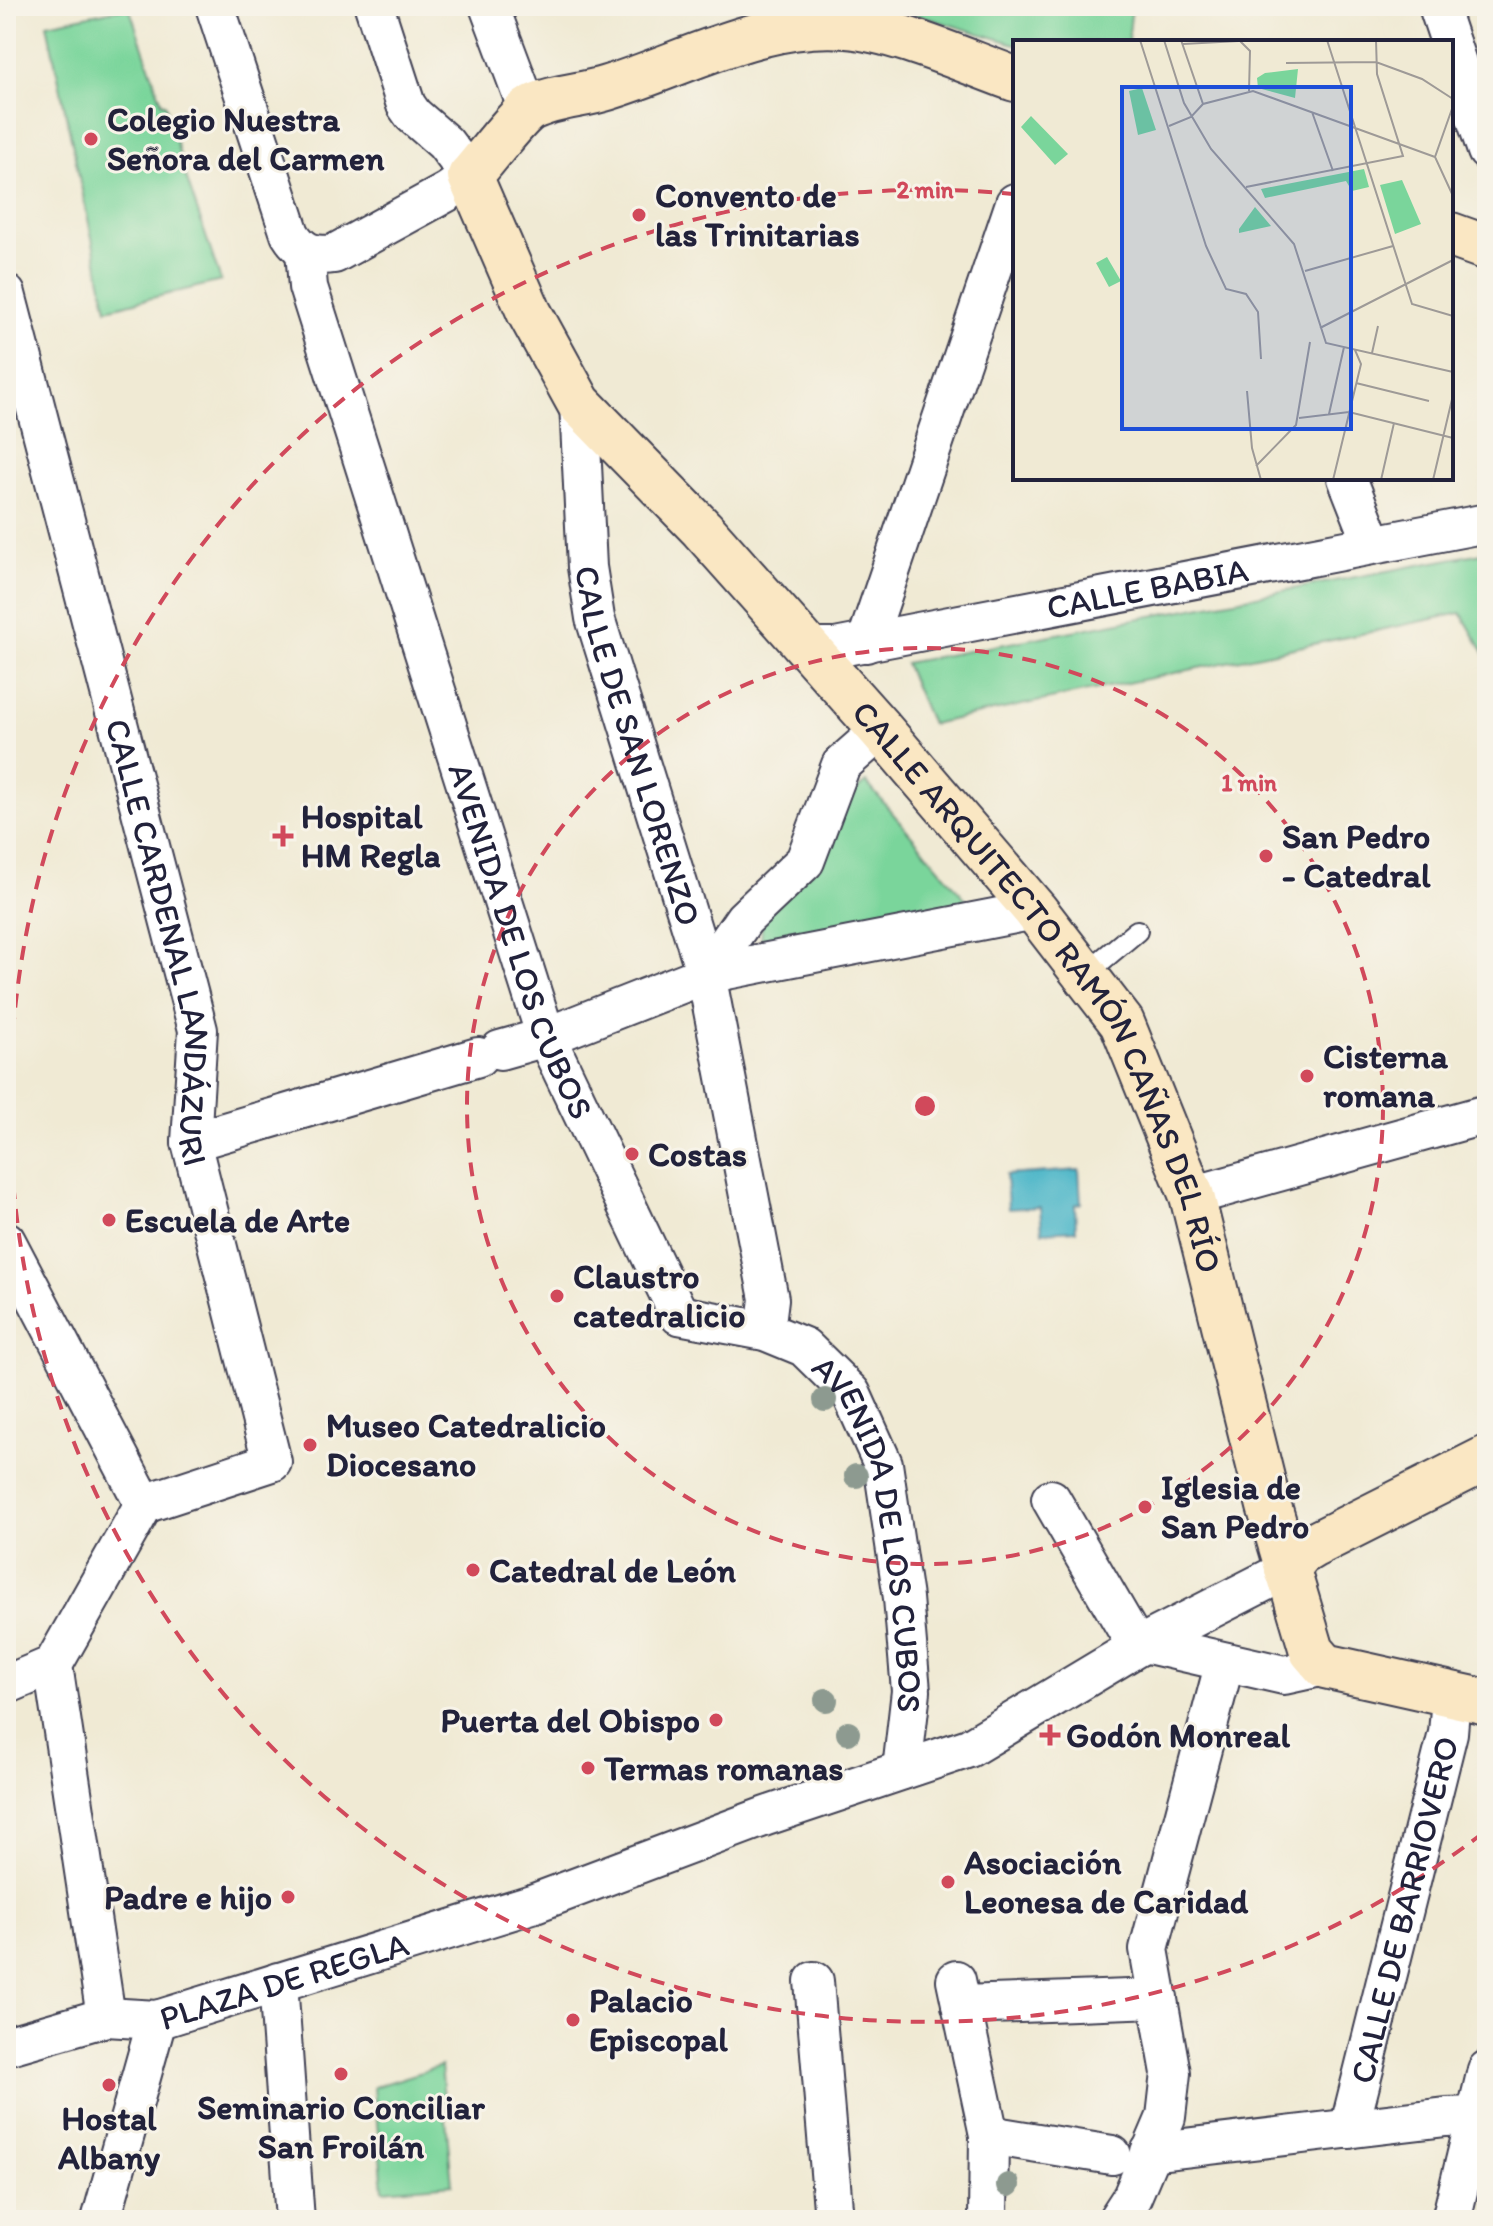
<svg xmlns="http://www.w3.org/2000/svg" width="1493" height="2226" font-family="Itim,sans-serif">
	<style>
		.green { fill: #7ad59b; stroke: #4e7c6b; stroke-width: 2 }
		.water { fill: #4ab5c8; stroke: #366c82; stroke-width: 2 }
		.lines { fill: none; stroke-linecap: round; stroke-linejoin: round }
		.lane-casing { stroke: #414052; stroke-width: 24 }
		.street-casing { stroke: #414052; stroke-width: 42 }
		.secondary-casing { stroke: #414052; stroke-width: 48 }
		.lane { stroke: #fff; stroke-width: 20 }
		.street { stroke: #fff; stroke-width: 38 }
		.secondary { stroke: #fae7c3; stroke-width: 44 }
		.tree { fill: #8d9a90 }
		.ring { fill: none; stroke: #d1495b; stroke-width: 4; stroke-dasharray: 14 10 }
		.poi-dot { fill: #d1495b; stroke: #f7f3e8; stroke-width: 3 }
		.labels { text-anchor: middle; stroke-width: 6; stroke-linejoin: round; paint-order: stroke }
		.poi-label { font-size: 34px; font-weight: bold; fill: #22223b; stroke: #f7f3e8; text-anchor: start }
		.street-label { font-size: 34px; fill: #22223b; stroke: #f7f3e8 }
		.inset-road { fill: none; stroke: #9e9a97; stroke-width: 2 }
		.view { fill: #1d4ed8; fill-opacity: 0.15; stroke: #1d4ed8; stroke-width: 4 }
		.inset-edge { fill: none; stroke: #22223b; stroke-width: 4 }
		.centre { fill: #d1495b; stroke: #f7f3e8; stroke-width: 4 }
		.ring-label { font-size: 24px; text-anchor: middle; font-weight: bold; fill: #d1495b; stroke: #f7f3e8; stroke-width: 6; stroke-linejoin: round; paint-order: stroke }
	</style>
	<rect width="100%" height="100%" fill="#f7f3e8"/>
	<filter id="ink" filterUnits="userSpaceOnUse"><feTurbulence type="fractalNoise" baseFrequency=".0125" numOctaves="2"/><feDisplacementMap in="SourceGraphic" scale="16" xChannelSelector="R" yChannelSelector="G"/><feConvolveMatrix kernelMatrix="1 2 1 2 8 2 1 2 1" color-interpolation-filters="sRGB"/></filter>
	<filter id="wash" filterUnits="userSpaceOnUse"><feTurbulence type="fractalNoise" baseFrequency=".006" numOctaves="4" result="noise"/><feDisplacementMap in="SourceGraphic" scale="32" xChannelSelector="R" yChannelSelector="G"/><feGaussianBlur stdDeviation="1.8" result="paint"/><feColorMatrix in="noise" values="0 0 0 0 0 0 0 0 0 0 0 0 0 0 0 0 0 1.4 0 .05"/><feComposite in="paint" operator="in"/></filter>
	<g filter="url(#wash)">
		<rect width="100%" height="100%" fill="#f0ead4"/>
		<g class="green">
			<path d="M 887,6 L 1132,6 L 1128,42 L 1015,44 Z"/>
			<path d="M 129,7 L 162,103 L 165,103 L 185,174 L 221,281 L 107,309 L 47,24 Z"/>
			<path d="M 1487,552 L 1487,658 L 1461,613 L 931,724 L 905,663 Z"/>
			<path d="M 866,782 L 970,904 L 761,948 L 762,922 L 844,801 Z"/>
			<path d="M 441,2066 L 452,2184 L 383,2190 L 374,2087 Z"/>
		</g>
		<path class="water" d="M 1079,1170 L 1081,1203 L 1075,1205 L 1076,1230 L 1042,1232 L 1040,1207 L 1008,1209 L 1006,1175 Z"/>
	</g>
	<g filter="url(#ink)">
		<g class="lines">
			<g class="lane-casing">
				<path id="lane" d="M 1084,975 L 1137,931"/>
			</g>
			<g class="street-casing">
				<g id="street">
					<path d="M 215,6 L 290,234 C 301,252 313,257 334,254 L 447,192 L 470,176 L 445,143 L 413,115 L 406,105 L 374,6"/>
					<path d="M 489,6 L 528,110"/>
					<path d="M 1438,6 L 1450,42"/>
					<path d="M 1451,45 L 1487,151"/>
					<path id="s1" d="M 305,251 L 308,287 L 546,1037 L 679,1315 L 765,1331 L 804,1347 L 851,1393 L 883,1464 L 903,1598 L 911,1691 L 902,1770"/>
					<path id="s2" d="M 6,294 L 198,1030 L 191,1142 L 272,1462 L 144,1504"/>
					<path id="s3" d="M 579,403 L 587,567 L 595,618 L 706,974 L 769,1299 L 765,1331"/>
					<path d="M 1347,478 L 1373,544"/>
					<path d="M 866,643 L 1015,203"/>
					<path id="s4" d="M 809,648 L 835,648 L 1487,523"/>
					<path d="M 881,730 L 841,765 L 805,861 L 744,919 L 706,974 L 1035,910"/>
					<path d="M 500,1050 L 546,1037 L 706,974"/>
					<path d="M 191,1142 L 478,1057"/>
					<path d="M 1192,1196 L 1487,1114"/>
					<path d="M 6,1241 L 144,1504"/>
					<path d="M 1051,1499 L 1137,1647"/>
					<path d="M 1144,1643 L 1284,1675 L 1325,1666"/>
					<path d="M 6,1685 L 53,1665"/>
					<path d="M 956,1980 L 989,2135 L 988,2220"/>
					<path d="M 814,1981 L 834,2220"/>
					<path d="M 278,1982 L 295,2220"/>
					<path d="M 961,2005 L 1158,1998"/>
					<path d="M 106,2017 L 53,1665 L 144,1504"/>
					<path id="s5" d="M 6,2046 L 106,2017 L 157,2020 L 532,1904 L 766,1816 L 969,1748 L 1144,1643 L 1287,1570"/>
					<path id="s6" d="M 1349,2129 L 1448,1733 L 1450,1709 L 1446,1691"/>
					<path d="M 989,2135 L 1112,2155"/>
					<path d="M 1150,2152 L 1446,2117 L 1476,2116 L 1487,2119"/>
					<path d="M 101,2220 L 157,2020"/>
					<path d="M 1117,2220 L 1132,2197 L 1166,2117 L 1171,2073 L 1149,1949 L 1225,1662"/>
					<path d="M 1451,2220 L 1487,2070"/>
				</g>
			</g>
			<g class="secondary-casing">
				<g id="secondary">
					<path id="s7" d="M 1015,79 C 967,62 896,30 847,26 C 762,19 685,64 607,88 C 582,96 555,96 531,108 C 518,115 483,162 470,176 L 529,312 L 579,403 L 702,529 L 881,730 L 1035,910 L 1122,1023 L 1192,1196 L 1269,1506 L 1312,1651 L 1325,1666 L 1487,1702"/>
					<path d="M 1451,235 L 1487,248"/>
					<path d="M 1287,1570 L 1299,1554 L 1314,1545 L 1487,1458"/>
				</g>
			</g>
			<use href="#lane" class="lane"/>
			<use href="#street" class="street"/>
			<use href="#secondary" class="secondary"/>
		</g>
		<g class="tree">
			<circle cx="825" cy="1400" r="12"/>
			<circle cx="856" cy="1476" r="12"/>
			<circle cx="826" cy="1700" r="12"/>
			<circle cx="848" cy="1733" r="12"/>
			<circle cx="1008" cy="2185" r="12"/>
		</g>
	</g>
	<g class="ring">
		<circle cx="925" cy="1106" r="458"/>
		<path d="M1483 1833A916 916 0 1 1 1013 194"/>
	</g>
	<g class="poi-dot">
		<circle cx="91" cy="139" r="8"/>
		<circle cx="639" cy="215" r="8"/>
		<path d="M279 824h8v8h8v8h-8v8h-8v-8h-8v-8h8z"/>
		<circle cx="1266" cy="856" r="8"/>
		<circle cx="1307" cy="1076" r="8"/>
		<circle cx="632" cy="1154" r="8"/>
		<circle cx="109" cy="1220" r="8"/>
		<circle cx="557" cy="1296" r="8"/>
		<circle cx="310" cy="1445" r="8"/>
		<circle cx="1145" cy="1507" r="8"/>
		<circle cx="473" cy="1570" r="8"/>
		<circle cx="716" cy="1720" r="8"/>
		<path d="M1046 1723h8v8h8v8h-8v8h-8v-8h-8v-8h8z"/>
		<circle cx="588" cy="1768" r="8"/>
		<circle cx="948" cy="1882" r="8"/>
		<circle cx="288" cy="1897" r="8"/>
		<circle cx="573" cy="2020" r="8"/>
		<circle cx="341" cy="2074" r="8"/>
		<circle cx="109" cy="2085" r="8"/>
	</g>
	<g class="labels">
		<g class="poi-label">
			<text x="107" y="131">Colegio Nuestra<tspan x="107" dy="39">Señora del Carmen</tspan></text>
			<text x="655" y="207">Convento de<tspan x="655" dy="39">las Trinitarias</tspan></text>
			<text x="301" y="828">Hospital<tspan x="301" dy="39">HM Regla</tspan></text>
			<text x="1282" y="848">San Pedro<tspan x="1282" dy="39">- Catedral</tspan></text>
			<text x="1323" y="1068">Cisterna<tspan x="1323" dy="39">romana</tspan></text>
			<text x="648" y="1166">Costas</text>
			<text x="125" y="1232">Escuela de Arte</text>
			<text x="573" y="1288">Claustro<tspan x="573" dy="39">catedralicio</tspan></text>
			<text x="326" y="1437">Museo Catedralicio<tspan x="326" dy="39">Diocesano</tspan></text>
			<text x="1161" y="1499">Iglesia de<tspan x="1161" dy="39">San Pedro</tspan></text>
			<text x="489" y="1582">Catedral de León</text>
			<text x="700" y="1732" text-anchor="end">Puerta del Obispo</text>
			<text x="1066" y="1747">Godón Monreal</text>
			<text x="604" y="1780">Termas romanas</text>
			<text x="964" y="1874">Asociación<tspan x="964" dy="39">Leonesa de Caridad</tspan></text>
			<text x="272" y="1909" text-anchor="end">Padre e hijo</text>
			<text x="589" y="2012">Palacio<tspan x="589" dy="39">Episcopal</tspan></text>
			<text x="341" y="2119" text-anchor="middle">Seminario Conciliar<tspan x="341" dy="39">San Froilán</tspan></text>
			<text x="109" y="2130" text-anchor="middle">Hostal<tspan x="109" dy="39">Albany</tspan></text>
		</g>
		<g class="street-label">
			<text dy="12" stroke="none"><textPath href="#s4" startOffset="344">CALLE BABIA</textPath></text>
			<text dy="12" stroke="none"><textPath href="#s3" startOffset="350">CALLE DE SAN LORENZO</textPath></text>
			<text dy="12" stroke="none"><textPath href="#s1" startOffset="724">AVENIDA DE LOS CUBOS</textPath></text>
			<text dy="12" stroke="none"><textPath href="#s2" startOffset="668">CALLE CARDENAL LANDÁZURI</textPath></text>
			<text dy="12" stroke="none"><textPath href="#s7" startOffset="1600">CALLE ARQUITECTO RAMÓN CAÑAS DEL RÍO</textPath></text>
			<text dy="12" stroke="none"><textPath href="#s1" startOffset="1468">AVENIDA DE LOS CUBOS</textPath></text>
			<text dy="12" stroke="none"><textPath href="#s6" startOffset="226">CALLE DE BARRIOVERO</textPath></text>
			<text dy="12" stroke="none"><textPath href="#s5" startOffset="288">PLAZA DE REGLA</textPath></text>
		</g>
	</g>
	<g transform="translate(1013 40)">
		<rect width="440" height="440" fill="#f0ead4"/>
		<path d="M 285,29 L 282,58 L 245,48 L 244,38 L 252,33 ZM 129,48 L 143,90 L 125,95 L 116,51 ZM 18,76 L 55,114 L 42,125 L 8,87 ZM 351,129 L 356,147 L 339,151 L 333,141 L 252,158 L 248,149 ZM 389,140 L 408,184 L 382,194 L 367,145 ZM 242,167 L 258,186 L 226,193 L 226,189 ZM 94,217 L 108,241 L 96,247 L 83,223 Z" fill="#7ad59b"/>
		<path class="inset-road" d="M 127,0 L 193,206 L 213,249 L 233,254 L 245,272 L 248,319M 151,0 L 171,63 L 198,109 L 281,204 L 313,303 L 440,332M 168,0 L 190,64M 226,0 L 237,11 L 236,51M 314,0 L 399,264 L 440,276M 170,4 L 226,1M 273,23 L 363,22 L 409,39 L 440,59M 440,66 L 422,117 L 440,156M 299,72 L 320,131M 156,86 L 178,77 L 190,64 L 240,51 L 422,117M 233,147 L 390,116 L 364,34 L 363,0M 292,231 L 380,206M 307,288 L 440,220M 359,313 L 365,286M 343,343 L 416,361M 234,351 L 239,408 L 248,440M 316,374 L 331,307M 286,378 L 336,372 L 440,398M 243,426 L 283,385 L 297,302M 320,440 L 348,324 L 342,310M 368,440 L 381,383M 420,440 L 440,355"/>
		<path class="view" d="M 109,47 L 338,47 L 338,389 L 109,389 Z"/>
		<rect width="440" height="440" class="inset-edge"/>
	</g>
	<circle cx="925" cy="1106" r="12" class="centre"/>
	<g class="ring-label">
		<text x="925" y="198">2 min</text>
		<text x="1249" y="791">1 min</text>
	</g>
	<rect width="1493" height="2226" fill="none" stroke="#f7f3e8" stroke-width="32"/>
</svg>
